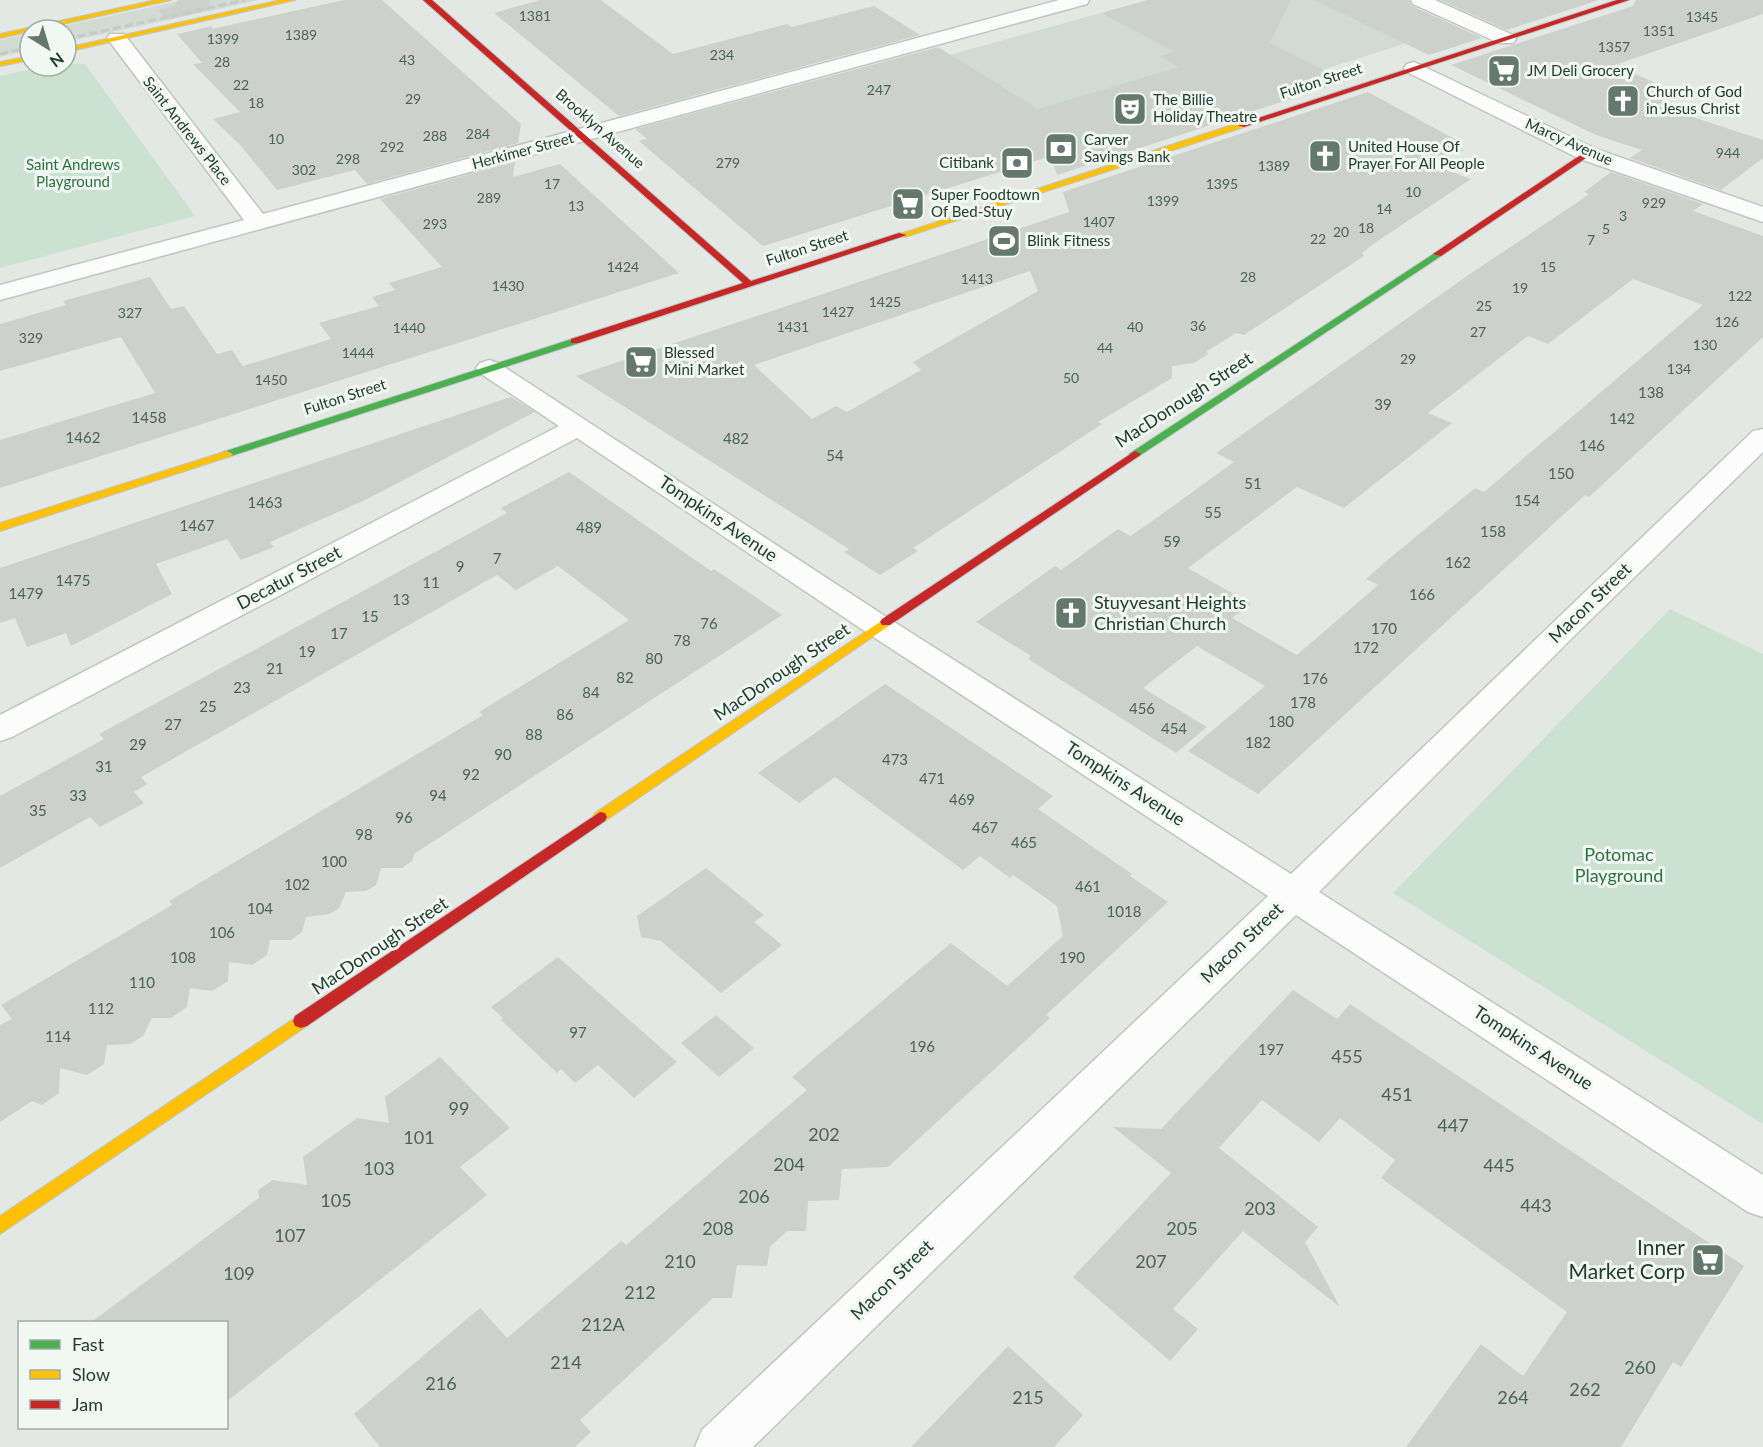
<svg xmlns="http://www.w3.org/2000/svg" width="1763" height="1447" font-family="Lato,sans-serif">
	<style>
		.built { fill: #d1dad5 }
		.green { fill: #cce2d0 }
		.building { fill: #ccd1ce; fill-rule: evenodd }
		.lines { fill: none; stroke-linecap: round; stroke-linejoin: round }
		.street-casing { stroke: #c0c5c2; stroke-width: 3 }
		.fast-casing { stroke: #bfc6c2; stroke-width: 2 }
		.slow-casing { stroke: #bfc6c2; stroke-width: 2 }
		.jam-casing { stroke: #bfc6c2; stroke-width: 2 }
		.street { fill: #fbfcfb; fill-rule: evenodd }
		.fast { fill: #4caf50; fill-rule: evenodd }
		.slow { fill: #ffc107; fill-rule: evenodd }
		.jam { fill: #c62828; fill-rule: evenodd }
		.rail { stroke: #c6cac8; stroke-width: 3; stroke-dasharray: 8 4; stroke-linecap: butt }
		.labels { text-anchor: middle; stroke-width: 6; stroke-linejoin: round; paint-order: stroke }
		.far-number-label { font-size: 14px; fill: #4c6259 }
		.far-poi-label { font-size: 15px; fill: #213c31; stroke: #f1f8f3; text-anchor: start }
		.far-street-label { font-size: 15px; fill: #213c31; stroke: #f1f8f3 }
		.far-park-label { font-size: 15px; fill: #2b733d; stroke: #f1f8f3 }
		.number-label { font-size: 15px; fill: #4c6259 }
		.street-label { font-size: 18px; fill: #213c31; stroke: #f1f8f3 }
		.poi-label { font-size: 18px; fill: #213c31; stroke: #f1f8f3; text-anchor: start }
		.park-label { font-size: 18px; fill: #2b733d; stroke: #f1f8f3 }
		.near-number-label { font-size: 18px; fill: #4c6259 }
		.near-poi-label { font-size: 21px; fill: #213c31; stroke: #f1f8f3; text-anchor: end }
	</style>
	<rect width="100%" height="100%" fill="#e3e8e5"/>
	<g class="built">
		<path d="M 184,0 L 260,0 L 66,42 L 66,30 L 44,30 Z"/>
		<path d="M 1148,0 L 1373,0 L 1442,32 L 763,246 L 639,141 Z"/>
		<path d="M 30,33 L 30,50 L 0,57 L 0,40 Z"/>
	</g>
	<g class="green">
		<path d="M 66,63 L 85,64 L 195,216 L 0,268 L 0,76 L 46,66 L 66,66 Z"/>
		<path d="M 1670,609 L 1763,654 L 1763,1124 L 1393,893 Z"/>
	</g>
	<g class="building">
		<path d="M 178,0 L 209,0 L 210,10 L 166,20 L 158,10 L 175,6 Z"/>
		<path d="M 344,0 L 382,0 L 521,124 L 518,143 L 367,184 L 355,170 L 277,190 L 241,146 L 213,119 L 240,112 L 193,64 L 202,63 L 177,34 L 212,26 L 212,29 Z"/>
		<path d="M 540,0 L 601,0 L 673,54 L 787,24 L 792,27 L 874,6 L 920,35 L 619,116 L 494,13 Z"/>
		<path d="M 1148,0 L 1291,0 L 1270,43 L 1346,81 L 1057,175 L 1051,156 L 763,246 L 639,141 L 647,139 L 635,129 L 938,47 L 1038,109 L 1179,67 L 1160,56 L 1174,52 L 1102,13 Z"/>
		<path d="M 1314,0 L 1409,0 L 1412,6 L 1482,38 L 1429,55 Z"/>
		<path d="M 1440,0 L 1599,0 L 1507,30 Z"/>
		<path d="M 1636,0 L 1763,0 L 1763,14 L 1615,65 L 1682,95 L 1656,105 L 1763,140 L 1763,158 L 1721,190 L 1630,158 L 1642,150 L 1596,135 L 1451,65 L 1633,6 Z"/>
		<path d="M 1368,92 L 1464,144 L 1457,146 L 1464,150 L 1428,163 L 1471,179 L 1379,240 L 1362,253 L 1364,256 L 1244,335 L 1236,333 L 1207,351 L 1208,354 L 1194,363 L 1172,366 L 1172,378 L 1098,422 L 1102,424 L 913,548 L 918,551 L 880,575 L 844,552 L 849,549 L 576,376 L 1069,212 L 1063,192 ZM 1030,271 L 1038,291 L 913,362 L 921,370 L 847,412 L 836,406 L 812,419 L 754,365 Z"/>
		<path d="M 515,162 L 513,177 L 560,164 L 679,273 L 0,488 L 0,440 L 155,393 L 121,337 L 0,371 L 0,324 L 66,305 L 63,301 L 150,277 L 171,309 L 184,306 L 217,354 L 232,350 L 243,366 L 331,339 L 319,323 L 379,306 L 372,297 L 395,290 L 389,283 L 442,267 L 380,199 Z"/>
		<path d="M 1611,172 L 1703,204 L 1693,211 L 1763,236 L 1763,337 L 1589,497 L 1585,495 L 1258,794 L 1188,751 L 1265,686 L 1197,646 L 1143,688 L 1207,727 L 1176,753 L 1028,659 L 1031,656 L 976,622 L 1055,566 L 1061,570 L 1118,529 L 1130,536 L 1151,522 L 1234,462 L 1216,453 L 1467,276 L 1572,206 L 1589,194 L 1584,192 ZM 1633,279 L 1703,305 L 1484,492 L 1475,488 L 1384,563 L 1366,579 L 1378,585 L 1297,655 L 1232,618 L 1251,604 L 1188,568 L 1297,487 L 1344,508 L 1452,423 L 1428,413 L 1528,336 L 1548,344 Z"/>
		<path d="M 511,397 L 535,412 L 363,501 L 270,542 L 274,547 L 241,560 L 227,539 L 156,564 L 172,594 L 71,646 L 66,633 L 27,647 L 15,618 L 0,623 L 0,568 Z"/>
		<path d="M 569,472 L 711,571 L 714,569 L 782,615 L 414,854 L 412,861 L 402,868 L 381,868 L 376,885 L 366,891 L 346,892 L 339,908 L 330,914 L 306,917 L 302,932 L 291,940 L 270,940 L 267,955 L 252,965 L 229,962 L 228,981 L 212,991 L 190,988 L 187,1007 L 171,1018 L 152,1018 L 143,1036 L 130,1044 L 107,1045 L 104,1064 L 87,1075 L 60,1068 L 59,1093 L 42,1105 L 32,1101 L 0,1122 L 0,1025 L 12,1019 L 1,1005 L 172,905 L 169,901 L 483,715 L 479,712 L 629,620 L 558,566 L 516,590 L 497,575 L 141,777 L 147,784 L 134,792 L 144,803 L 100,827 L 90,817 L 0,868 L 0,796 L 104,739 L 99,734 L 507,513 L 501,508 Z"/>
		<path d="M 885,684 L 1053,796 L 1038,809 L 1132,874 L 1130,876 L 1168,902 L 1046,1015 L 1050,1018 L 888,1167 L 842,1169 L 839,1200 L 808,1201 L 806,1231 L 787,1231 L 770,1247 L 767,1266 L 737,1265 L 732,1298 L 713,1298 L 580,1420 L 591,1432 L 575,1447 L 380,1447 L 354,1414 L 480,1308 L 507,1338 L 621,1241 L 626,1245 L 807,1090 L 792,1077 L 951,943 L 1007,986 L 1063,936 L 1057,906 L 1013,875 L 1010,878 L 980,856 L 963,870 L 835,777 L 799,803 L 758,773 Z"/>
		<path d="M 706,868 L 764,915 L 754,922 L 782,945 L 721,993 L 661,941 L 641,937 L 637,916 Z"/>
		<path d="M 558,957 L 677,1062 L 634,1098 L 598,1065 L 575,1083 L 561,1069 L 557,1073 L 501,1020 L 503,1018 L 491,1007 Z"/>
		<path d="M 1293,990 L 1337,1019 L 1350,1004 L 1744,1266 L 1681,1367 L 1673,1362 L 1621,1447 L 1406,1447 L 1481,1344 L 1523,1376 L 1567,1312 L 1381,1178 L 1395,1160 L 1340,1118 L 1319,1142 L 1262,1100 L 1219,1148 L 1318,1227 L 1305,1242 L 1340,1307 L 1243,1231 L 1173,1309 L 1198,1329 L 1170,1361 L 1073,1277 L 1171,1173 L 1113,1127 L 1161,1129 Z"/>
		<path d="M 716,1015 L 754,1048 L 719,1077 L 681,1043 Z"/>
		<path d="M 440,1057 L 510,1128 L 460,1167 L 487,1195 L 226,1402 L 226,1323 L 90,1323 L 259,1198 L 258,1190 L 273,1180 L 307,1185 L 303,1157 L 357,1118 L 389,1123 L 385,1097 Z"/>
		<path d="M 1008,1346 L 1083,1415 L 1054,1447 L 911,1447 Z"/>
	</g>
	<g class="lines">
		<g class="street-casing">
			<g id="street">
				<path d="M 1059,0 L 1089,0 L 1087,4 L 0,300 L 0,285 L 244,220 L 110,42 L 107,38 L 110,34 L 124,34 L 263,214 Z"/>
				<path d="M 1411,0 L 1435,0 L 1513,35 L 1516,39 L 1513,43 L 1499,43 L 1413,4 Z"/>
				<path d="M 1414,62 L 1596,149 L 1763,207 L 1763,222 L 1580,159 L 1407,72 L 1404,68 L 1407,64 Z"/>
				<path d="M 489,360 L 498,363 L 891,620 L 1291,874 L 1753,431 L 1763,429 L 1763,452 L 1573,637 L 1319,892 L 1763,1175 L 1763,1217 L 1748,1212 L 1296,915 L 753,1447 L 695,1447 L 702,1430 L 1268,896 L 869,634 L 577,438 L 12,737 L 0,741 L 0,715 L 559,426 L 480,373 L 476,368 L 480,363 Z"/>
			</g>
		</g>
		<g class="fast-casing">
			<g id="fast">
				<path d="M 1438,251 L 1441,252 L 1441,256 L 1139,456 L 1135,457 L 1129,454 Z"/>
				<path d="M 575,338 L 579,339 L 579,343 L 231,456 L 227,457 L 221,454 L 223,452 Z"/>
			</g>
		</g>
		<g class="slow-casing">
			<g id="slow">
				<path d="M 156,0 L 171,0 L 0,38 L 0,34 Z"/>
				<path d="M 281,0 L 295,0 L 66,52 L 66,48 Z"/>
				<path d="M 30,56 L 30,60 L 0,66 L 0,62 Z"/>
				<path d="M 1241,122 L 1244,123 L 1244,127 L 905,237 L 897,235 Z"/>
				<path d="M 227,451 L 233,454 L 231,456 L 0,531 L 0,523 Z"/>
				<path d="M 886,618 L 892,622 L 890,625 L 605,821 L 595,821 L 593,817 L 595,813 Z"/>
				<path d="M 301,1014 L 307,1016 L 309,1021 L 307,1026 L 0,1234 L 0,1216 Z"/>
			</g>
		</g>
		<g class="jam-casing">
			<g id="jam">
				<path d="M 423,0 L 432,0 L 751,281 L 899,233 L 907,235 L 579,343 L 571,343 L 571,339 L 743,283 Z"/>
				<path d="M 1617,0 L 1629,0 L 1244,127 L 1237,125 Z"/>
				<path d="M 1585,152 L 1592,154 L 1441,256 L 1433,254 Z"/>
				<path d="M 1135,451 L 1141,454 L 1139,456 L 890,625 L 882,625 L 880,622 L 882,619 Z"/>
				<path d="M 600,812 L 605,813 L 607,817 L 605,821 L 307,1026 L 301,1028 L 295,1026 L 293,1021 L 295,1016 Z"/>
			</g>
		</g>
		<use href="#street" class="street"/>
		<use href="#fast" class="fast"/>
		<use href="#slow" class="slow"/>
		<use href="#jam" class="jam"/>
		<g class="rail">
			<path d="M 66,39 L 245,0"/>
			<path d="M 0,54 L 30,47"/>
		</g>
	</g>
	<defs>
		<g id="supermarket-square" transform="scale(1.725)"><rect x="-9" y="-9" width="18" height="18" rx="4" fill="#657870" stroke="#f1f8f3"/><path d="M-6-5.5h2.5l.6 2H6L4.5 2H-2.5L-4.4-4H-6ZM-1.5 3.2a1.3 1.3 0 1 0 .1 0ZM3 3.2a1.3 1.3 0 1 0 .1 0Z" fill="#fff"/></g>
		<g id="church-square" transform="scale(1.725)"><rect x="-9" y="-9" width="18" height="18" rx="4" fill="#657870" stroke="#f1f8f3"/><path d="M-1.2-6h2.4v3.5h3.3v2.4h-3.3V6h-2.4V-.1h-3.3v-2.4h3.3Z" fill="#fff"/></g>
		<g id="theatre-square" transform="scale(1.725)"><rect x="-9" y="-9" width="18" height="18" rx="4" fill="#657870" stroke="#f1f8f3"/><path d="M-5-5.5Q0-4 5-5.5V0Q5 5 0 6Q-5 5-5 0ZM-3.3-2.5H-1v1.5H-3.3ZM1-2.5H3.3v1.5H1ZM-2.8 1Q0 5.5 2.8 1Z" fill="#fff"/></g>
		<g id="bank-square" transform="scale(1.725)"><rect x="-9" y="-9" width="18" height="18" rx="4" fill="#657870" stroke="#f1f8f3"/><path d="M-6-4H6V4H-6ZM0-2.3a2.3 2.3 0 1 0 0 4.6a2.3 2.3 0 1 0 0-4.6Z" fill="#fff"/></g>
		<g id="stadium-square" transform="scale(1.725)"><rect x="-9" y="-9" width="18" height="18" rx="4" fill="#657870" stroke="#f1f8f3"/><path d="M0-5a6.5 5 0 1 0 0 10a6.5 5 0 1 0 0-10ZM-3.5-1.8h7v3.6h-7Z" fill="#fff"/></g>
	</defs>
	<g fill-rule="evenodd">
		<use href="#supermarket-square" x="1504" y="71"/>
		<use href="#church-square" x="1623" y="101"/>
		<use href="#theatre-square" x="1130" y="109"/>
		<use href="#bank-square" x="1061" y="149"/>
		<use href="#church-square" x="1325" y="156"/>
		<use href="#bank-square" x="1017" y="163"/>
		<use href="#supermarket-square" x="908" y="204"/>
		<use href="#stadium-square" x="1004" y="241"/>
		<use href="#supermarket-square" x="641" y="362"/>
		<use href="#church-square" x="1071" y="613"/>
		<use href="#supermarket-square" x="1708" y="1260"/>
	</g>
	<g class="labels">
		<g class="far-number-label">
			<text x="535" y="21">1381</text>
			<text x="1702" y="22">1345</text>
			<text x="1659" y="36">1351</text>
			<text x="301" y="40">1389</text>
			<text x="223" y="44">1399</text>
			<text x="1614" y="52">1357</text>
			<text x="722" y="60">234</text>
			<text x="407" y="65">43</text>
			<text x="222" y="67">28</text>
			<text x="241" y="90">22</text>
			<text x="879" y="95">247</text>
			<text x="413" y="104">29</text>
			<text x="256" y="108">18</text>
			<text x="478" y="139">284</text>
			<text x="435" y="141">288</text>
			<text x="276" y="144">10</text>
			<text x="392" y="152">292</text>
			<text x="1728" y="158">944</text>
			<text x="348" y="164">298</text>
			<text x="728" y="168">279</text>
			<text x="1274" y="171">1389</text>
			<text x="304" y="175">302</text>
			<text x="552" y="189">17</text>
			<text x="1222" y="189">1395</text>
			<text x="1413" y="197">10</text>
			<text x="489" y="203">289</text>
			<text x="1163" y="206">1399</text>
			<text x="1654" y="208">929</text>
			<text x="576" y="211">13</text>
			<text x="1384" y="214">14</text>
			<text x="1623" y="221">3</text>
			<text x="1099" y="227">1407</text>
			<text x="435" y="229">293</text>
			<text x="1366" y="233">18</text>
			<text x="1606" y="234">5</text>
			<text x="1341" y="237">20</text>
			<text x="1318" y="244">22</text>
			<text x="1591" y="245">7</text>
			<text x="623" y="272">1424</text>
			<text x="1548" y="272">15</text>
			<text x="1248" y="282">28</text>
			<text x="977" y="284">1413</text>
			<text x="508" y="291">1430</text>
			<text x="1520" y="293">19</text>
			<text x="1740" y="301">122</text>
			<text x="885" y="307">1425</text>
			<text x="1484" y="311">25</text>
			<text x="838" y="317">1427</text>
			<text x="130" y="318">327</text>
			<text x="1727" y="327">126</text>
			<text x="1198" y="331">36</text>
			<text x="793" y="332">1431</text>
			<text x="1135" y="332">40</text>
			<text x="409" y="333">1440</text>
			<text x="1478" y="337">27</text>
			<text x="31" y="343">329</text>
			<text x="1705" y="350">130</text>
			<text x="1105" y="353">44</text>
			<text x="358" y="358">1444</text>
			<text x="1408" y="364">29</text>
			<text x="1679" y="374">134</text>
			<text x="1071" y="383">50</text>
			<text x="271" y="385">1450</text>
		</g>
		<g class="far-poi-label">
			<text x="1527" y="76">JM Deli Grocery</text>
			<text x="1646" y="97">Church of God<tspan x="1646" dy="17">in Jesus Christ</tspan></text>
			<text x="1153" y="105">The Billie<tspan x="1153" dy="17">Holiday Theatre</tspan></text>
			<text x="1084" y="145">Carver<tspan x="1084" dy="17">Savings Bank</tspan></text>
			<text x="1348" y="152">United House Of<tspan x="1348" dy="17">Prayer For All People</tspan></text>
			<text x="994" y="168" text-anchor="end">Citibank</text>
			<text x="931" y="200">Super Foodtown<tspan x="931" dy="17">Of Bed-Stuy</tspan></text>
			<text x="1027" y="246">Blink Fitness</text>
			<text x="664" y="358">Blessed<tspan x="664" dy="17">Mini Market</tspan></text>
		</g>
		<g class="far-street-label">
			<text transform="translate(1321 81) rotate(-18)" y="5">Fulton Street</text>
			<text transform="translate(600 129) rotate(41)" y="5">Brooklyn Avenue</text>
			<text transform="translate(187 131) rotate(52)" y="5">Saint Andrews Place</text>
			<text transform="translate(1569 142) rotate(24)" y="5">Marcy Avenue</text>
			<text transform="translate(523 151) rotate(-15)" y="5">Herkimer Street</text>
			<text transform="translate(807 248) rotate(-18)" y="5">Fulton Street</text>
			<text transform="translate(345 397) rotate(-18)" y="5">Fulton Street</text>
		</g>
		<g class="far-park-label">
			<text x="73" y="170">Saint Andrews<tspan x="73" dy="17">Playground</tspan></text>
		</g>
		<g class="number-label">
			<text x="1651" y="398">138</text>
			<text x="1383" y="410">39</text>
			<text x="149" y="423">1458</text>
			<text x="1622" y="424">142</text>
			<text x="83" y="443">1462</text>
			<text x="736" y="444">482</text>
			<text x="1592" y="451">146</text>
			<text x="835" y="461">54</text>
			<text x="1561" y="479">150</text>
			<text x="1253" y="489">51</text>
			<text x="1527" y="506">154</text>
			<text x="265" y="508">1463</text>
			<text x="1213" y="518">55</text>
			<text x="197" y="531">1467</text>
			<text x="589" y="533">489</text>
			<text x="1493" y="537">158</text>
			<text x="1172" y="547">59</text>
			<text x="497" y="564">7</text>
			<text x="1458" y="568">162</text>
			<text x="460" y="572">9</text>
			<text x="73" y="586">1475</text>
			<text x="431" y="588">11</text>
			<text x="26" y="599">1479</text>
			<text x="1422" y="600">166</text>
			<text x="401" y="605">13</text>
			<text x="370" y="622">15</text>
			<text x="709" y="629">76</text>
			<text x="1384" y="634">170</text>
			<text x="339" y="639">17</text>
			<text x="682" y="646">78</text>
			<text x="1366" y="653">172</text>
			<text x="307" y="657">19</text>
			<text x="654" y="664">80</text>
			<text x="275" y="674">21</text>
			<text x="625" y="683">82</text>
			<text x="1315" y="684">176</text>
			<text x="242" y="693">23</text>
			<text x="591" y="698">84</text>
			<text x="1303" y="708">178</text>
			<text x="208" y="712">25</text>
			<text x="1142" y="714">456</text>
			<text x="565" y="720">86</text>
			<text x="1281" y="727">180</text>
			<text x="173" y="730">27</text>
			<text x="1174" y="734">454</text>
			<text x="534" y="740">88</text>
			<text x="1258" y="748">182</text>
			<text x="138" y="750">29</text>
			<text x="503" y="760">90</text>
			<text x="895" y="765">473</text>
			<text x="104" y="772">31</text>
			<text x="471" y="780">92</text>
			<text x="932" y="784">471</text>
			<text x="78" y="801">33</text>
			<text x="438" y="801">94</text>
			<text x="962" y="805">469</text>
			<text x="38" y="816">35</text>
			<text x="404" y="823">96</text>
			<text x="985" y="833">467</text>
			<text x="364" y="840">98</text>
			<text x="1024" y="848">465</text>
			<text x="334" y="867">100</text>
			<text x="297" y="890">102</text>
			<text x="1088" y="892">461</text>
			<text x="260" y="914">104</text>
			<text x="1124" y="917">1018</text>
			<text x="222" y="938">106</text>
			<text x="183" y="963">108</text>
			<text x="1072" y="963">190</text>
			<text x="142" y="988">110</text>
			<text x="101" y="1014">112</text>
			<text x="578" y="1038">97</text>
			<text x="58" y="1042">114</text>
			<text x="922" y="1052">196</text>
			<text x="1271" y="1055">197</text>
		</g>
		<g class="street-label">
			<text transform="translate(1184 400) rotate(-33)" y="6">MacDonough Street</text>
			<text transform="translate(718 519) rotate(34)" y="6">Tompkins Avenue</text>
			<text transform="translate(289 578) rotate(-28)" y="6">Decatur Street</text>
			<text transform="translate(1590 603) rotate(-44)" y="6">Macon Street</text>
			<text transform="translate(782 672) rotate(-34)" y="6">MacDonough Street</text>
			<text transform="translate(1125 784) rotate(33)" y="6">Tompkins Avenue</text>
			<text transform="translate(1242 943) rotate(-44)" y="6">Macon Street</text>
			<text transform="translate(380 946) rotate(-34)" y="6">MacDonough Street</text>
			<text transform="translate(1533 1048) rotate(33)" y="6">Tompkins Avenue</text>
			<text transform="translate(892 1280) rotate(-44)" y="6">Macon Street</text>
		</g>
		<g class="poi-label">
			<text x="1094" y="609">Stuyvesant Heights<tspan x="1094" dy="21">Christian Church</tspan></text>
		</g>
		<g class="park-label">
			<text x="1619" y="861">Potomac<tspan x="1619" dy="21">Playground</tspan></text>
		</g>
		<g class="near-number-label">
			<text x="1347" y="1063">455</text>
			<text x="1397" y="1101">451</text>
			<text x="459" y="1115">99</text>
			<text x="1453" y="1132">447</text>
			<text x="824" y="1141">202</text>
			<text x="419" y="1144">101</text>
			<text x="789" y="1171">204</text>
			<text x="1499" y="1172">445</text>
			<text x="379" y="1175">103</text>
			<text x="754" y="1203">206</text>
			<text x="336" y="1207">105</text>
			<text x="1536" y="1212">443</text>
			<text x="1260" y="1215">203</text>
			<text x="718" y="1235">208</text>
			<text x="1182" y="1235">205</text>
			<text x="290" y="1242">107</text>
			<text x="680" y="1268">210</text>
			<text x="1151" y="1268">207</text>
			<text x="239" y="1280">109</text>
			<text x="640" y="1299">212</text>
			<text x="603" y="1331">212A</text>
			<text x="566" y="1369">214</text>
			<text x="1640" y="1374">260</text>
			<text x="441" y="1390">216</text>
			<text x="1585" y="1396">262</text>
			<text x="1028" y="1404">215</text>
			<text x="1513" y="1404">264</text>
		</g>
		<g class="near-poi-label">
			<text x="1685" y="1255">Inner<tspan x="1685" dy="24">Market Corp</tspan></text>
		</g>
	</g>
	<rect x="18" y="1321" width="210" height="108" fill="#f1f8f3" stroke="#9eada5" stroke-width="1.5"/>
	<rect x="30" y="1340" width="30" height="9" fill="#4caf50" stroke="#9eada5" stroke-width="1.5"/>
	<text x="72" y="1351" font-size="18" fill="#213c31">Fast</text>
	<rect x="30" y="1370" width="30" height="9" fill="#ffc107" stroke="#9eada5" stroke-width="1.5"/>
	<text x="72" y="1381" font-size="18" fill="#213c31">Slow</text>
	<rect x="30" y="1400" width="30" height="9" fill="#c62828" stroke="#9eada5" stroke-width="1.5"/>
	<text x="72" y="1411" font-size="18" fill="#213c31">Jam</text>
	<g transform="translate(48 48) rotate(143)"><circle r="28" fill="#f1f8f3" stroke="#9eada5" stroke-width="1.5"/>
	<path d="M0-4.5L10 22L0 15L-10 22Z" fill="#657870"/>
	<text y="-9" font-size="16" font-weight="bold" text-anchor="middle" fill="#213c31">N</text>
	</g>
</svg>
